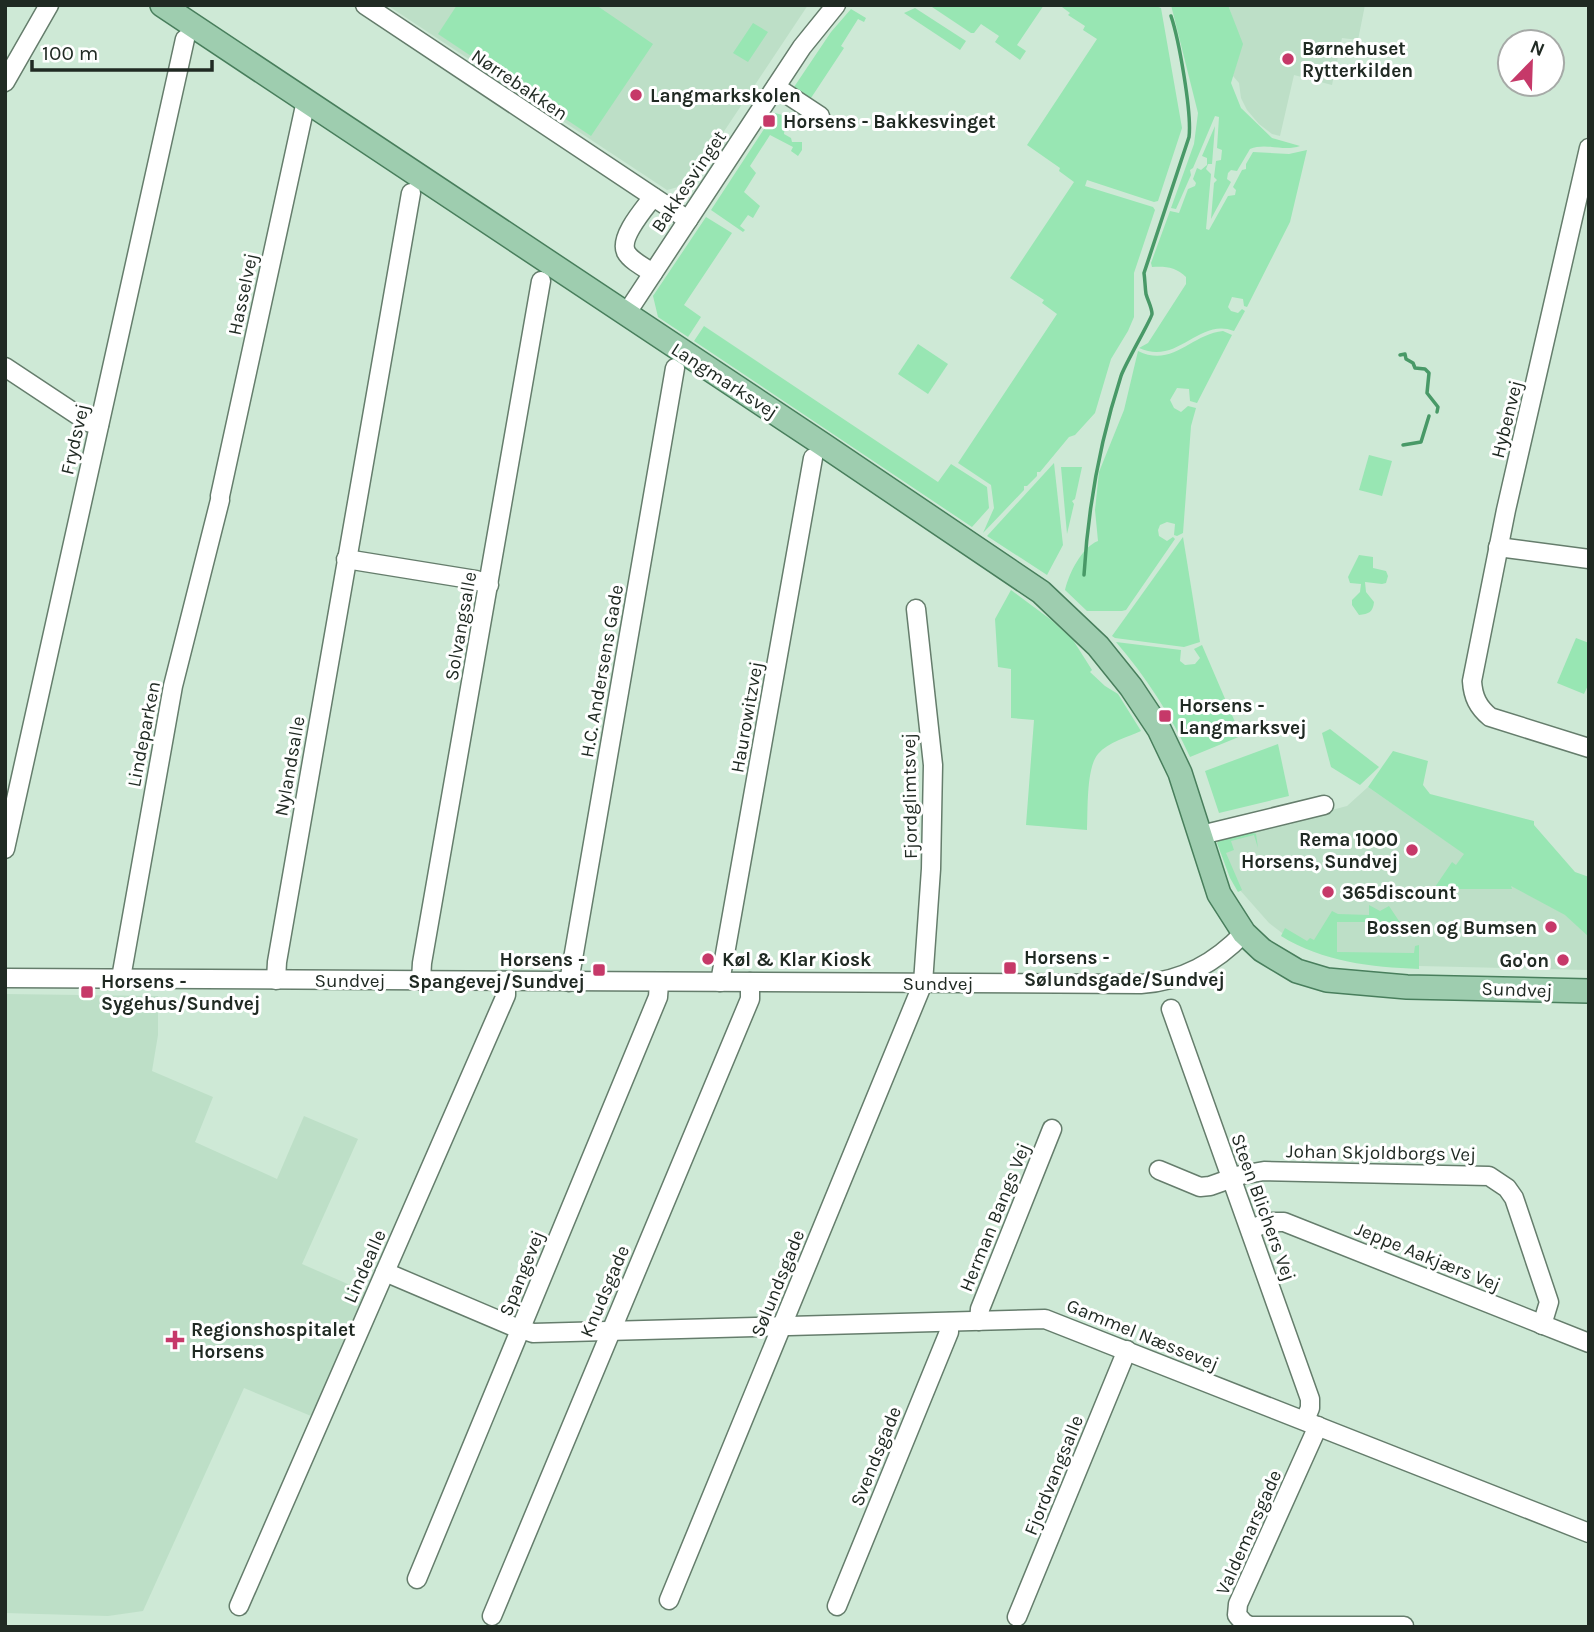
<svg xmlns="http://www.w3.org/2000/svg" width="1594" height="1632" font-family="Karla,sans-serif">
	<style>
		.built { fill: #bddfc7 }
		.green { fill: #98e6b3 }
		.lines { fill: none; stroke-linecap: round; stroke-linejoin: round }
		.stream { stroke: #489967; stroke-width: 3.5 }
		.minor-casing { stroke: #657d6c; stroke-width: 21 }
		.major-casing { stroke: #487e5c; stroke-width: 26 }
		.minor { stroke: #fff; stroke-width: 18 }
		.major { stroke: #9ecdaf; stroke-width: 23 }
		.poi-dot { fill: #c63969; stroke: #fff; stroke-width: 2.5 }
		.labels { text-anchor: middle; stroke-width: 6; stroke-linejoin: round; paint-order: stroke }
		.poi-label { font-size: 19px; font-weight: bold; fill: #202a23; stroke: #fff; text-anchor: start }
		.street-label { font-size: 19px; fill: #202a23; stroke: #fff }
	</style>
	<rect width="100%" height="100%" fill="#cee9d6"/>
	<g class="built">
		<path d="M 387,5 L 808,5 L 689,184 L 667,190 Z"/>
		<path d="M 1228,5 L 1365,5 L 1358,40 L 1342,38 L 1332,85 L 1294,75 L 1280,136 L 1272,134 L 1259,124 L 1247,110 L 1241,98 L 1239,83 L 1233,76 L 1242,44 Z"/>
		<path d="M 1368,787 L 1510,885 L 1566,915 L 1589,936 L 1589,970 L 1377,965 L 1286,936 L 1269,923 L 1239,889 L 1221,847 L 1225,838 L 1347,806 Z"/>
		<path d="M 5,994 L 158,996 L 158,1035 L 152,1071 L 213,1097 L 195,1142 L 277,1179 L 304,1116 L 358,1139 L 302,1264 L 366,1292 L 311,1416 L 244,1388 L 143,1611 L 108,1616 L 5,1613 Z"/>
	</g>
	<g class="green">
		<path d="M 457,5 L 596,5 L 653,44 L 591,136 L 438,34 Z"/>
		<path d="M 929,5 L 1044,5 L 1017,45 L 1026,51 L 1020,60 L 995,42 L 999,36 L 981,24 L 974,33 L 971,33 Z"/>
		<path d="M 1064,5 L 1153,5 L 1161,8 L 1182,128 L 1158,201 L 1154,202 L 1087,180 L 1085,186 L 1153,207 L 1155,210 L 1134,273 L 1134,317 L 1128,331 L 1111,359 L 1095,413 L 1075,435 L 1069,437 L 1040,472 L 1037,472 L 1037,476 L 1027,486 L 1024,486 L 1024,490 L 983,533 L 994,508 L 991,485 L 958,463 L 1057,314 L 1042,303 L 1044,300 L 1010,278 L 1074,182 L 1059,171 L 1060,168 L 1027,145 L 1097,39 L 1083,30 L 1085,26 L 1068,15 L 1070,13 L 1062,7 Z"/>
		<path d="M 1171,5 L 1228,5 L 1243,44 L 1231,83 L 1241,108 L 1272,138 L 1300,146 C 1283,152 1266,142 1250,149 L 1237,171 L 1231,170 L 1228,173 L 1227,179 L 1231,182 L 1211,219 L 1214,183 L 1217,180 L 1214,177 L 1216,161 L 1221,160 L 1222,150 L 1217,148 L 1219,117 L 1215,116 L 1193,168 L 1190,170 L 1191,175 L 1176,209 L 1171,208 L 1194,144 L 1198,113 Z"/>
		<path d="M 915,8 L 966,41 L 960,50 L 904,13 Z"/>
		<path d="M 851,9 L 866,18 L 864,22 L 858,19 L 841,46 L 844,48 L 809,101 L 792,90 L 831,32 Z"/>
		<path d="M 753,23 L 768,32 L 748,62 L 733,53 Z"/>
		<path d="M 775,113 L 786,116 L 784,134 L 791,138 L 792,142 L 802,142 L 802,150 L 798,156 L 791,151 L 793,147 L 770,135 L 750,166 L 756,173 L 744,192 L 760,206 L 753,218 L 748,215 L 740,226 L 745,230 L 743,232 L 711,210 L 766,126 L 770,125 Z"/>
		<path d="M 1215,126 L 1212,164 L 1208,164 L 1206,169 L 1211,174 L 1206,229 L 1209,230 L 1228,196 L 1235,195 L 1236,190 L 1233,187 L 1242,170 L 1246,169 L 1246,164 L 1253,152 L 1289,154 L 1307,150 L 1290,222 L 1247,307 L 1244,306 L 1243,299 L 1232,297 L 1228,307 L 1231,311 L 1238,313 L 1242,309 L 1245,311 L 1234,331 C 1199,317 1178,366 1139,348 L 1148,343 L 1186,284 L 1186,277 C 1176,267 1165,266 1152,267 L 1151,263 L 1170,211 L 1179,213 L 1188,189 L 1195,186 L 1196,183 L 1193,179 L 1197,168 L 1201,170 L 1207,165 L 1207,158 L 1202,156 Z"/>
		<path d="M 706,217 L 732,233 L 684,305 L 701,317 L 688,337 L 658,317 L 653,296 Z"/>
		<path d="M 704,326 L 938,482 L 951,464 L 987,487 L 989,508 L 972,527 L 694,341 Z"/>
		<path d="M 1223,331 L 1232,335 L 1197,403 L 1190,401 L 1189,389 L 1177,388 L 1170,400 L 1174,408 L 1181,412 L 1188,406 L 1196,408 L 1191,426 L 1183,533 L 1177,536 L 1174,535 L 1175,524 L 1167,522 L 1160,525 L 1158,530 L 1159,536 L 1167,541 L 1173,537 L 1175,539 L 1126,610 L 1122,611 L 1087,611 L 1065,590 C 1069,573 1082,547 1098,541 L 1095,510 L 1099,472 L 1124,410 L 1138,351 C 1173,368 1191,334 1223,331 Z"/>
		<path d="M 918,344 L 948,364 L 928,394 L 898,374 Z"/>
		<path d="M 1369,455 L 1392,461 L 1382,496 L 1359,490 Z"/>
		<path d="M 1054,463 L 1063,545 L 1047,575 L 987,536 Z"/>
		<path d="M 1061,467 L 1082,467 L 1075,499 L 1072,501 L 1074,504 L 1067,534 Z"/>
		<path d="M 1183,537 L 1200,642 L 1184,647 L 1115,638 L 1112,636 Z"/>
		<path d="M 1359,555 L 1373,557 L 1373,568 L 1386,571 L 1388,576 L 1386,583 L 1382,584 L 1365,582 L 1366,592 L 1374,602 C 1373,612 1369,614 1359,615 L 1352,605 L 1352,600 L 1360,592 L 1361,584 L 1350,583 L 1348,577 Z"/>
		<path d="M 1011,590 L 1050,619 L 1073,640 L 1092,670 L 1090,672 L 1105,686 L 1118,694 L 1141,731 C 1128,737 1108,742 1098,754 C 1086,768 1088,811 1087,830 L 1026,825 L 1034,720 L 1011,718 L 1011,669 L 998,667 L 995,619 Z"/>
		<path d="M 1576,638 L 1589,643 L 1589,683 L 1584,694 L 1557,683 Z"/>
		<path d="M 1116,642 L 1181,650 L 1180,661 L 1185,665 L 1195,664 L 1200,658 L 1194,649 L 1202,645 L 1241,736 L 1190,757 C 1171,715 1146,677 1116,642 Z"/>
		<path d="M 1330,729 L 1379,767 L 1360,785 L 1331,767 L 1322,733 Z"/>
		<path d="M 1278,744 L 1289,796 L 1219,813 L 1205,771 Z"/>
		<path d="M 1393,751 L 1428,761 L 1423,785 L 1430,794 L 1534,821 L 1534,825 L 1575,872 L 1589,877 L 1589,937 L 1565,915 L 1511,886 L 1512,889 L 1441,889 L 1440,898 L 1433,897 L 1438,889 L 1435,887 L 1452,862 L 1456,865 L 1464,854 L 1368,787 Z"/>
		<path d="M 1252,832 L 1256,834 L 1258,848 L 1254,835 L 1231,841 L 1234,850 L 1226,853 L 1242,890 L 1238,892 L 1230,878 L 1217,843 L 1219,839 Z"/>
		<path d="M 1369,905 L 1380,911 L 1389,906 L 1401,924 L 1401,928 L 1396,931 L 1396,922 L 1337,922 L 1337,952 L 1414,953 L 1415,946 L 1419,945 L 1419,969 C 1371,967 1323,962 1281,936 L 1285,928 L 1307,941 L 1310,938 L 1314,940 L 1332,911 L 1338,914 L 1369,915 Z"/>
	</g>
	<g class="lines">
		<g class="stream">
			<path d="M 1400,355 L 1405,354 L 1406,359 L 1413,363 L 1415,368 L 1425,369 L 1429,373 L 1427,393 L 1438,407 L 1437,412"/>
			<path d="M 1403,445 L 1421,442 L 1429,416"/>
			<path d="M 1084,575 C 1088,507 1100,441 1121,376 C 1125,364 1152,318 1152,314 C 1152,308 1148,301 1146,294 C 1145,287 1145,280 1144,273 L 1189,137 C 1192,113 1179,40 1171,16"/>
		</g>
		<g class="minor-casing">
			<g id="minor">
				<path d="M 365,5 L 688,220"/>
				<path d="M 5,82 L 49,5"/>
				<path d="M 776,87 L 820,116"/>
				<path d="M 1589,148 L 1506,510 L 1472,681 C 1473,697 1478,707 1490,717 L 1589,748"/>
				<path d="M 653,197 C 644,209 619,237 626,252 C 630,260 645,268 653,273"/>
				<path d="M 626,314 L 802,47 L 836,5"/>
				<path d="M 5,367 L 88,422 L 99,425"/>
				<path d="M 220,496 L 306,101"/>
				<path d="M 1498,547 L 1589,559"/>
				<path d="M 346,559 L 476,580 L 489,585"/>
				<path d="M 1201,835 L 1324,805"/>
				<path d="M 5,849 L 185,39"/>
				<path d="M 5,978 L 1141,984 C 1183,981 1215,963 1244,933"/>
				<path d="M 121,978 L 173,686 L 220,500"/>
				<path d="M 276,980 L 277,962 L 411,193"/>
				<path d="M 421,980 L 422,963 L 541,281"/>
				<path d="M 569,982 L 675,368"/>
				<path d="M 720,982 L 813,458"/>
				<path d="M 1171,1009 L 1310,1399 L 1310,1408 L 1305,1420"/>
				<path d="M 1159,1170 L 1200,1187 L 1210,1186 L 1241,1175 L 1264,1171 L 1489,1176 L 1507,1188 L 1514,1198 L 1549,1302 L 1542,1325"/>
				<path d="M 1251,1229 L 1269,1222 L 1284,1222 L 1589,1343"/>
				<path d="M 385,1272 L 512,1326 L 533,1333 L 1045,1319 L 1589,1533"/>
				<path d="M 979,1321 L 980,1309 L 1052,1129"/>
				<path d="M 1318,1426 L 1238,1604 L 1237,1615 L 1244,1623 L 1250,1626 L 1404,1626"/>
				<path d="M 417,1579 L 658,997 L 659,983"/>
				<path d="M 669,1600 L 923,983 L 931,869 L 933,765 L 916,609"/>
				<path d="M 239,1606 L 506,995 L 506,981"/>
				<path d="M 837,1606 L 949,1332 L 949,1322"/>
				<path d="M 492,1616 L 750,999 L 750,982"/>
				<path d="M 1017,1617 L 1127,1350"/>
			</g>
		</g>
		<g class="major-casing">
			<path id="major" d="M 162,5 L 822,444 L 1041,592 L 1098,646 L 1131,687 L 1159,729 L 1180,773 L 1219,894 L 1244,933 L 1262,950 L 1297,971 L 1327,980 L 1407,987 L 1589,991"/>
		</g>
		<use href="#minor" class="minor"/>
		<use href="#major" class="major"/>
	</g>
	<g class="poi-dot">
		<circle cx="1288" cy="59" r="7"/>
		<circle cx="636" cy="95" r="7"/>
		<rect x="762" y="114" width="14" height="14" rx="3.5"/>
		<rect x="1158" y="709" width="14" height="14" rx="3.5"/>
		<circle cx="1412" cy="850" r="7"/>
		<circle cx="1328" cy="892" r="7"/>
		<circle cx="1551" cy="927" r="7"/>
		<circle cx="708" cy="959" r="7"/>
		<circle cx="1563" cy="960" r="7"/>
		<rect x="1003" y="961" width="14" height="14" rx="3.5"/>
		<rect x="592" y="963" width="14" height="14" rx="3.5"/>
		<rect x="80" y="985" width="14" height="14" rx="3.5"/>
		<path d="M171.5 1329.5h7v7h7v7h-7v7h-7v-7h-7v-7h7z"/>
	</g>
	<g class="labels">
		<g class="poi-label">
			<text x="1302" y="55">Børnehuset<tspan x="1302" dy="22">Rytterkilden</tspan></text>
			<text x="650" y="102">Langmarkskolen</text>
			<text x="783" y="128">Horsens - Bakkesvinget</text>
			<text x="1179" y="712">Horsens -<tspan x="1179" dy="22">Langmarksvej</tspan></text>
			<text x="1398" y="846" text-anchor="end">Rema 1000<tspan x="1398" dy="22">Horsens, Sundvej</tspan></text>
			<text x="1342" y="899">365discount</text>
			<text x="1537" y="934" text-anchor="end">Bossen og Bumsen</text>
			<text x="1024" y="964">Horsens -<tspan x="1024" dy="22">Sølundsgade/Sundvej</tspan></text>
			<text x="585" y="966" text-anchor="end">Horsens -<tspan x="585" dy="22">Spangevej/Sundvej</tspan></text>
			<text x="722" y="966">Køl &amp; Klar Kiosk</text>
			<text x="1549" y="967" text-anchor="end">Go'on</text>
			<text x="101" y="988">Horsens -<tspan x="101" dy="22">Sygehus/Sundvej</tspan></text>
			<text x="191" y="1336">Regionshospitalet<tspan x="191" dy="22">Horsens</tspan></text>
		</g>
		<g class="street-label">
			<text transform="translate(520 84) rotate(34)" y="7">Nørrebakken</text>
			<text transform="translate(688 181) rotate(-56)" y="7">Bakkesvinget</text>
			<text transform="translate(242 294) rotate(-78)" y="7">Hasselvej</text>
			<text transform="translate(725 380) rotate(33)" y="7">Langmarksvej</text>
			<text transform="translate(1506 419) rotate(-76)" y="7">Hybenvej</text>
			<text transform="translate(74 439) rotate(-77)" y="7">Frydsvej</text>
			<text transform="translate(460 626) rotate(-80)" y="7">Solvangsalle</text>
			<text transform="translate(601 671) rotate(-80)" y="7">H.C. Andersens Gade</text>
			<text transform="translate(746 717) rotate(-80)" y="7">Haurowitzvej</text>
			<text transform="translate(143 734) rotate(-79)" y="7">Lindeparken</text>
			<text transform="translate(289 766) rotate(-80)" y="7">Nylandsalle</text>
			<text transform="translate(909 796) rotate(-91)" y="7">Fjordglimtsvej</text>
			<text x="350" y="987">Sundvej</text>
			<text x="938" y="990">Sundvej</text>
			<text transform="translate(1517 989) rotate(2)" y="7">Sundvej</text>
			<text transform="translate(1381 1152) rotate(1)" y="7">Johan Skjoldborgs Vej</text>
			<text transform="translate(1264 1207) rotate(70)" y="7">Steen Blichers Vej</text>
			<text transform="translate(994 1217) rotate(-68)" y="7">Herman Bangs Vej</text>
			<text transform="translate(1428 1256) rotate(22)" y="7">Jeppe Aakjærs Vej</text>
			<text transform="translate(364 1266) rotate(-66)" y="7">Lindealle</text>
			<text transform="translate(521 1273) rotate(-68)" y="7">Spangevej</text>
			<text transform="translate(777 1283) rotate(-68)" y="7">Sølundsgade</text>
			<text transform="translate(604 1291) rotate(-67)" y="7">Knudsgade</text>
			<text transform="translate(1143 1334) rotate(22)" y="7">Gammel Næssevej</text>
			<text transform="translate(875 1456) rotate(-68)" y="7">Svendsgade</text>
			<text transform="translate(1053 1475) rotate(-68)" y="7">Fjordvangsalle</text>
			<text transform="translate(1248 1532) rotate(-66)" y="7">Valdemarsgade</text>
		</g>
	</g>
	<rect width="1594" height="1632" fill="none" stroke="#202a23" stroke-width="14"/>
	<g transform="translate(1531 63) rotate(23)"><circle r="33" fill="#ffffff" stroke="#a6aaa7" stroke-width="2"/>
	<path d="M0-5L12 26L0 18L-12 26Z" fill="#c63969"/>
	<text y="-10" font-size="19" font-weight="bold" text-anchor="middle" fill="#202a23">N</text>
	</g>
	<path d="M32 60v10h180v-10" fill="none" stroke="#202a23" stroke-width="3.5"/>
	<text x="42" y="60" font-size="21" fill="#202a23" stroke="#ffffff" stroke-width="5" paint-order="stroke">100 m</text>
</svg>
